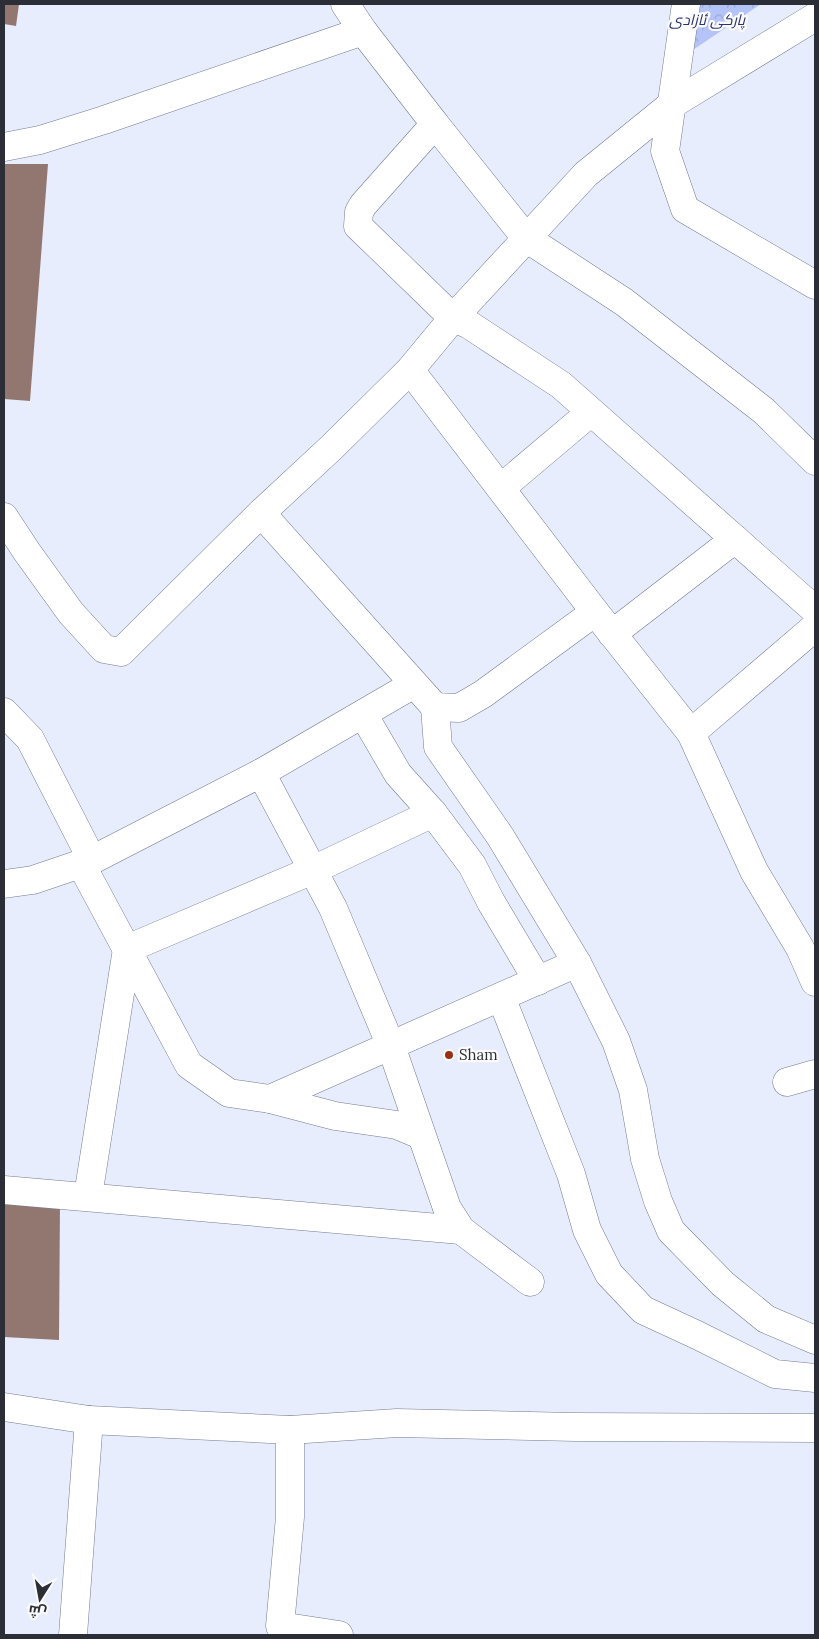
<svg xmlns="http://www.w3.org/2000/svg" width="819" height="1639" font-family="Lora,Cairo,serif">
	<style>
		.park { fill: url(#park-crowns) }
		.building { fill: #927770 }
		.lines { fill: none; stroke-linecap: round; stroke-linejoin: round }
		.street-casing { stroke: #747b91; stroke-width: 29 }
		.street { stroke: #fff; stroke-width: 28 }
		.poi-dot { fill: #993115; stroke: #fbfbfb; stroke-width: 2 }
		.labels { text-anchor: middle; stroke-width: 4.5; stroke-linejoin: round; paint-order: stroke }
		.park-label { font-size: 15px; font-style: italic; fill: #293371; stroke: #fbfbfb }
		.poi-label { font-size: 15px; fill: #2b2e37; stroke: #fbfbfb; text-anchor: start }
	</style>
	<defs>
		<pattern id="park-crowns" width="20" height="18" patternUnits="userSpaceOnUse" patternTransform="scale(1.25)"><rect width="20" height="18" fill="#b4c3f8"/><path d="M2 6a3 3 0 1 1 6 0M12 15a3 3 0 1 1 6 0" fill="none" stroke="#9ba8d5"/></pattern>
	</defs>
	<rect width="100%" height="100%" fill="#e8edfd"/>
	<path class="park" d="M 692,4 L 761,4 L 687,54 Z"/>
	<g class="building">
		<path d="M 4,4 L 19,4 L 16,26 L 4,24 Z"/>
		<path d="M 4,164 L 48,164 L 30,401 L 4,399 Z"/>
		<path d="M 4,1201 L 60,1203 L 59,1340 L 4,1337 Z"/>
	</g>
	<g class="lines">
		<g class="street-casing">
			<g id="street">
				<path d="M 345,4 L 363,31 L 435,124 L 363,205 L 359,212 L 358,226 L 453,318 L 468,324 L 561,385 L 815,610"/>
				<path d="M 686,4 L 665,151 L 685,209 L 815,285"/>
				<path d="M 435,124 L 526,238 L 624,302 L 764,411 L 815,461"/>
				<path d="M 4,147 L 40,140 L 104,120 L 363,31"/>
				<path d="M 410,370 L 595,612 L 691,733"/>
				<path d="M 501,488 L 591,412"/>
				<path d="M 261,513 L 435,707 L 459,708 L 483,694 L 595,612"/>
				<path d="M 4,517 L 27,552 L 71,613 L 104,649 L 121,652 L 261,513 L 332,447 L 410,370 L 453,318 L 586,174 L 671,105 L 815,17"/>
				<path d="M 815,627 L 691,733 L 754,871 L 800,948 L 815,982"/>
				<path d="M 612,634 L 735,539"/>
				<path d="M 435,707 L 438,747 L 500,836 L 577,963 L 616,1041 L 633,1090 L 645,1159 L 658,1201 L 671,1231 L 723,1284 L 766,1319 L 815,1340"/>
				<path d="M 4,712 L 30,739 L 92,860"/>
				<path d="M 363,714 L 398,774 L 433,813 L 472,865 L 491,902 L 538,981"/>
				<path d="M 261,773 L 333,908 L 391,1046 L 447,1208 L 461,1230 L 530,1282"/>
				<path d="M 81,864 L 189,1065 L 229,1093 L 270,1099 L 335,1116 L 397,1125 L 421,1135"/>
				<path d="M 4,884 L 33,880 L 92,860 L 261,773 L 414,684"/>
				<path d="M 501,997 L 571,1174 L 587,1230 L 609,1274 L 643,1310 L 697,1335 L 775,1374 L 815,1378"/>
				<path d="M 787,1082 L 815,1074"/>
				<path d="M 270,1099 L 577,963"/>
				<path d="M 4,1190 L 461,1230"/>
				<path d="M 88,1196 L 127,949 L 313,870 L 433,813"/>
				<path d="M 4,1407 L 89,1420 L 290,1430 L 397,1423 L 575,1427 L 815,1428"/>
				<path d="M 290,1430 L 290,1517 L 280,1626 L 339,1635"/>
				<path d="M 73,1635 L 89,1420"/>
			</g>
		</g>
		<use href="#street" class="street"/>
	</g>
	<circle class="poi-dot" cx="449" cy="1055" r="5"/>
	<g class="labels">
		<g class="park-label">
			<text x="707" y="25">پارکی ئازادی</text>
		</g>
		<g class="poi-label">
			<text x="459" y="1060">Sham</text>
		</g>
	</g>
	<rect width="819" height="1639" fill="none" stroke="#2b2e37" stroke-width="10"/>
	<g transform="translate(40 1599) rotate(191)" stroke="#fbfbfb" stroke-width="4" paint-order="stroke">
	<path d="M0-4L9 19L0 12L-9 19Z" fill="#2b2e37"/>
	<text y="-8" font-size="14" font-weight="bold" text-anchor="middle" fill="#2b2e37">ش</text>
	</g>
</svg>
